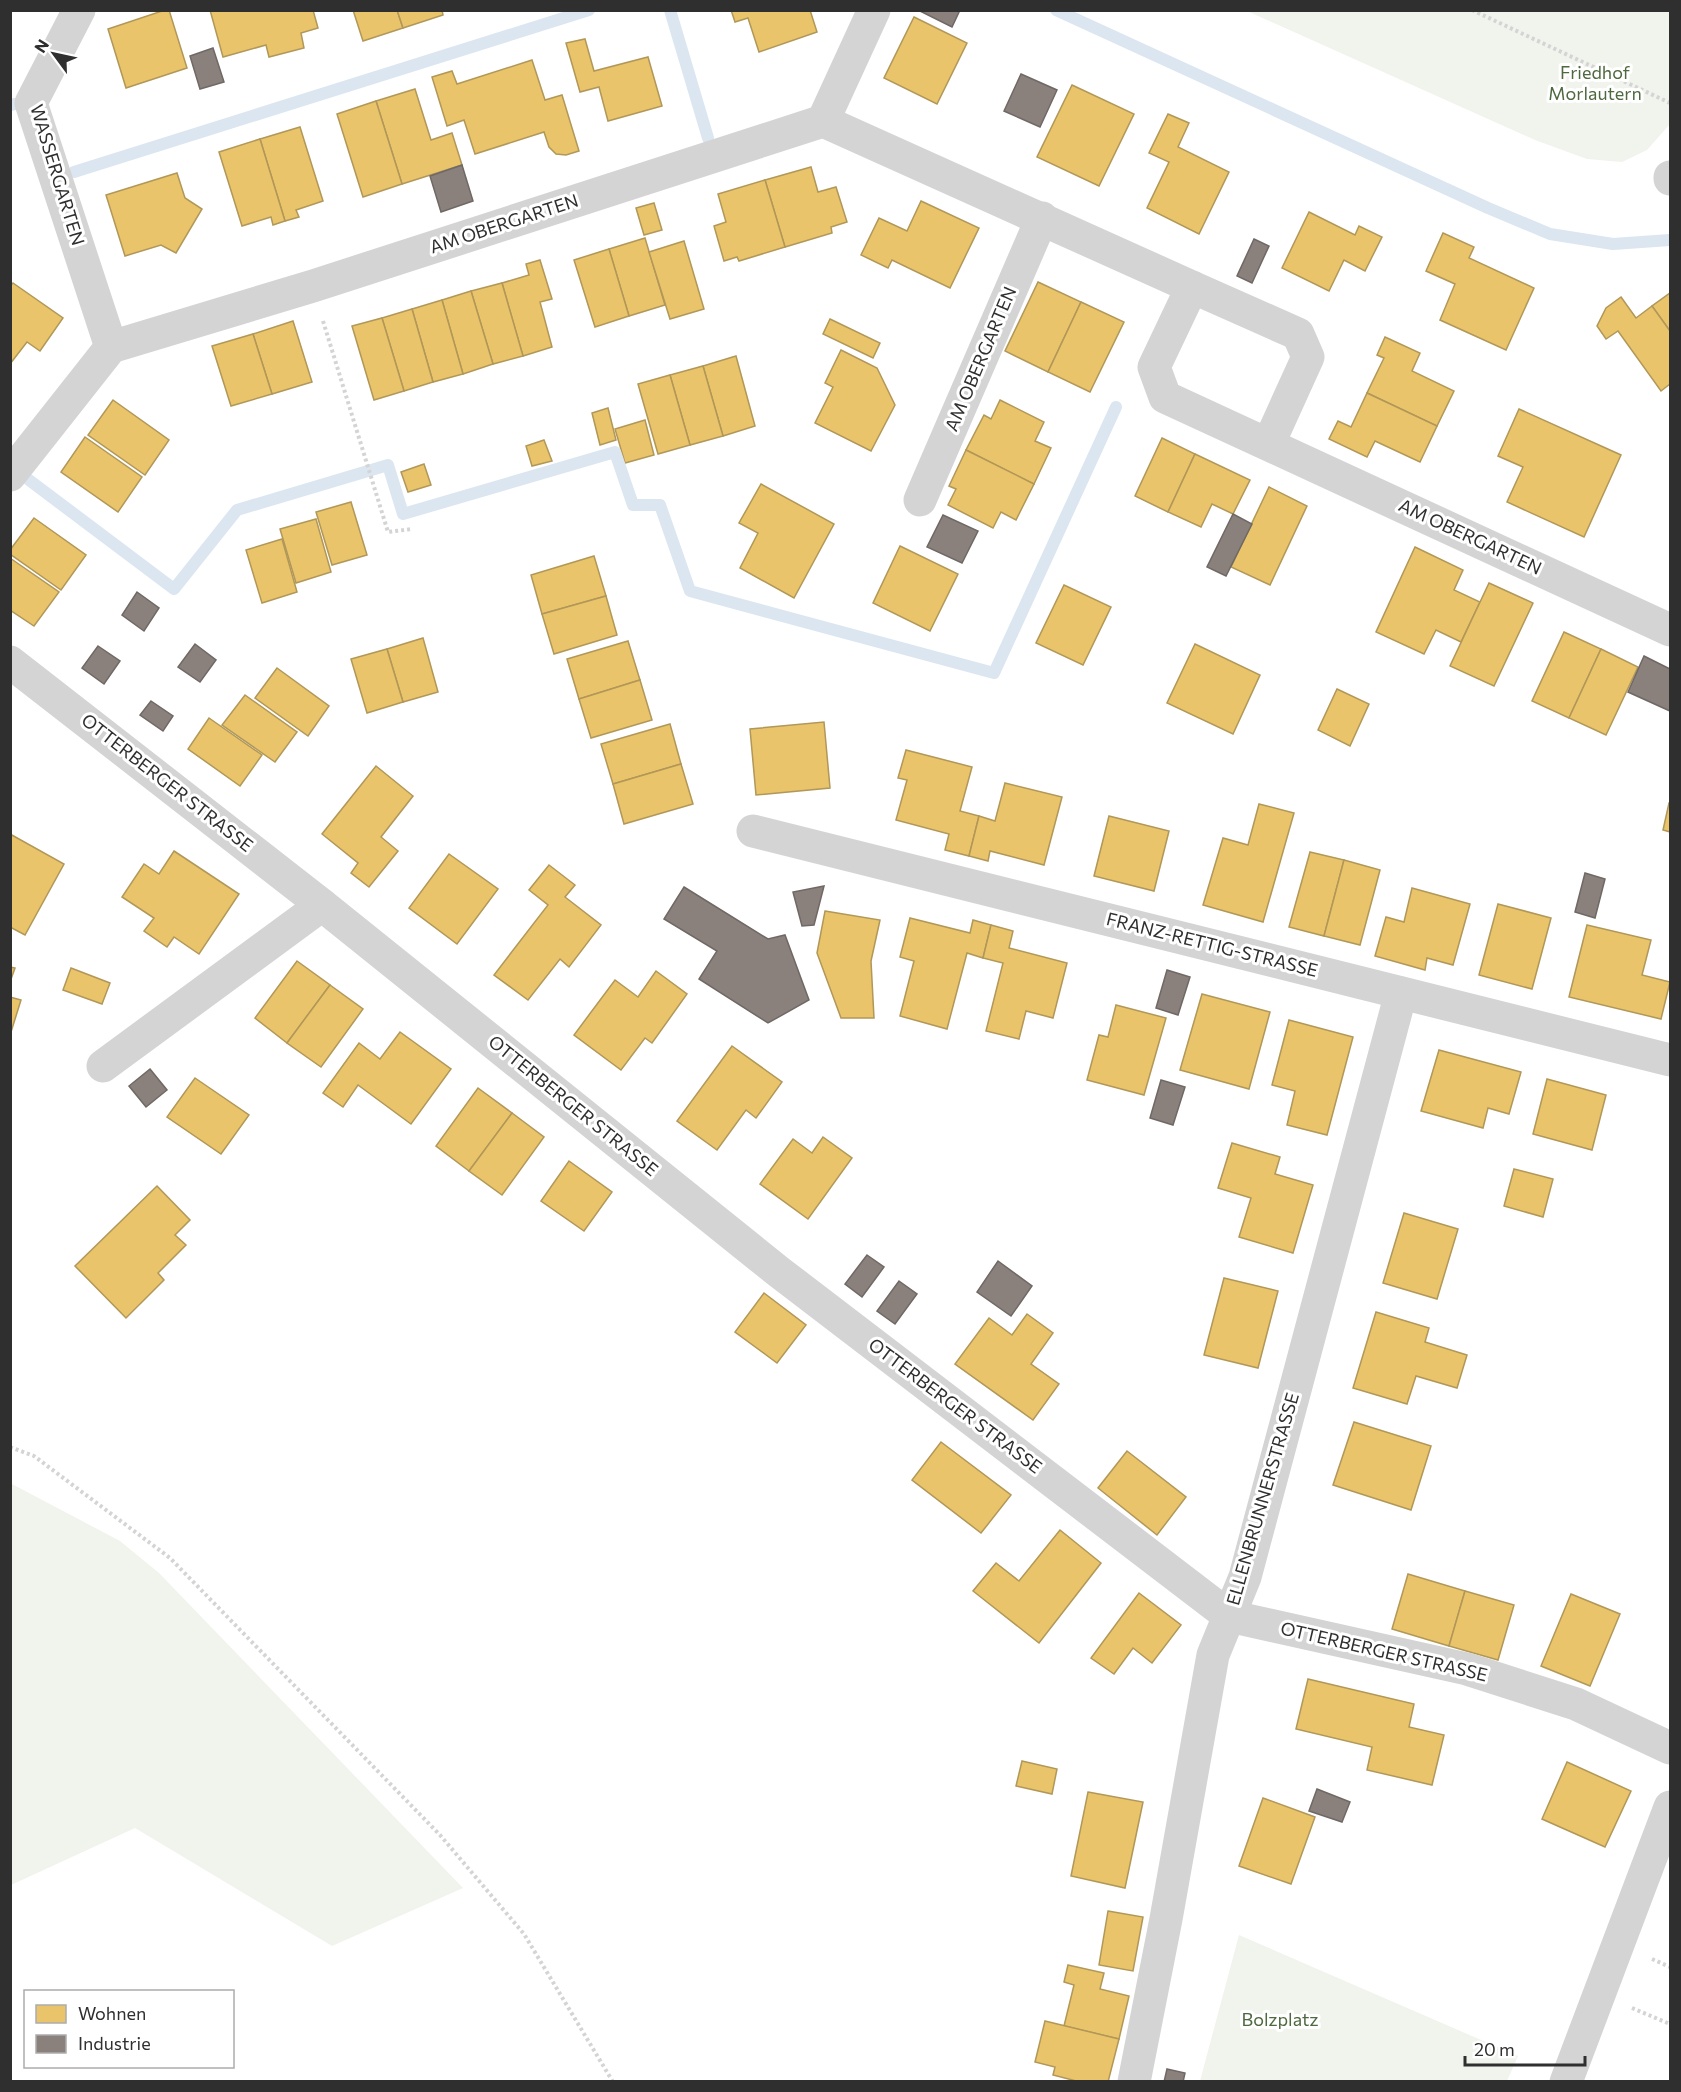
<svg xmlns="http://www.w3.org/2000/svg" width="1681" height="2092" font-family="Commissioner,sans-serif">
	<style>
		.green { fill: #f0f4ed }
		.homes { fill: #e9c46a; stroke: #b19758; stroke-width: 1.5 }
		.industry { fill: #8a817c; stroke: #6f6865; stroke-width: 1.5 }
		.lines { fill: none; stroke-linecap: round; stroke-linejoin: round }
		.stream { stroke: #dbe6f0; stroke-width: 12 }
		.path { stroke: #d4d4d4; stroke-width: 4; stroke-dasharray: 3 3; stroke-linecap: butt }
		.minor { stroke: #d4d4d4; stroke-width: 33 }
		.labels { text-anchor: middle; stroke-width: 6; stroke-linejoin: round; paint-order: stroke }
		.park-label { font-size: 18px; fill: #4e683f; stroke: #fff }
		.street-label { font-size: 18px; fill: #2f2f2f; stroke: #fff }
	</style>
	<rect width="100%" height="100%" fill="#fff"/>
	<g class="green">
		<path d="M 1247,11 L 1670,11 L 1670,124 L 1647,150 L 1622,162 L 1587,159 L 1535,140 Z"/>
		<path d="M 10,1483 L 120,1541 L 159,1573 L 463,1888 L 332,1946 L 135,1828 L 11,1885 Z"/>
		<path d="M 1239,1935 L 1518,2056 L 1507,2081 L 1200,2081 Z"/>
	</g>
	<g class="homes">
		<path d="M 165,10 L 169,10 L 187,68 L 126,88 L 108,29 Z"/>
		<path d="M 210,10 L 313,10 L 318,28 L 301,33 L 304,48 L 269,57 L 266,45 L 223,57 Z"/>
		<path d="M 353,10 L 397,10 L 403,28 L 363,41 Z"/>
		<path d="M 397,10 L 442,10 L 443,15 L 403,28 Z"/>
		<path d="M 731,10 L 810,10 L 817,32 L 759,52 L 748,18 L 735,22 Z"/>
		<path d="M 914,17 L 967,43 L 937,104 L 884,78 Z"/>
		<path d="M 585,39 L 594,71 L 648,57 L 662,106 L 608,121 L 599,87 L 580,92 L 566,43 Z"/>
		<path d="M 532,60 L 545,100 L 562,95 L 579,151 L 566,155 L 556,154 L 549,147 L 544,132 L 475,154 L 464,120 L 447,126 L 432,77 L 452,71 L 457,84 Z"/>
		<path d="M 1072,85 L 1134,114 L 1099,186 L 1037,157 Z"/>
		<path d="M 415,89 L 431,140 L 452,133 L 462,165 L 402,184 L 376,101 Z"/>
		<path d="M 376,101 L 402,184 L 363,197 L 337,114 Z"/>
		<path d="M 1168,114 L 1189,123 L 1178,147 L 1229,172 L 1199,234 L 1147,208 L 1169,162 L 1149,153 Z"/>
		<path d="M 300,127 L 323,201 L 296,210 L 299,217 L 285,221 L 260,139 Z"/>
		<path d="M 260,139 L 285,221 L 273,225 L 271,217 L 242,226 L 219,152 Z"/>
		<path d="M 811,167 L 818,192 L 836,187 L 847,222 L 831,227 L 832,233 L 785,247 L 765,180 Z"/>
		<path d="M 177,173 L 185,198 L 202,209 L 176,253 L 161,245 L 125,256 L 106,195 Z"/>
		<path d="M 765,180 L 785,247 L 739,261 L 737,257 L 724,261 L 714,226 L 726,222 L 718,194 Z"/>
		<path d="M 921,201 L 979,228 L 950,288 L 892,260 L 888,268 L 861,255 L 879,218 L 907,231 Z"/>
		<path d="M 654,203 L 662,230 L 644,235 L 636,208 Z"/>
		<path d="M 1309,212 L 1355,235 L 1359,226 L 1382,237 L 1365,271 L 1344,260 L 1329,291 L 1282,268 Z"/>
		<path d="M 1443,233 L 1474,247 L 1469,258 L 1534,288 L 1506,350 L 1440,320 L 1455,284 L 1426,271 Z"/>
		<path d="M 645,238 L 665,305 L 629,316 L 609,249 Z"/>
		<path d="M 684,241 L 704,309 L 670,319 L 649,252 Z"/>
		<path d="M 609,249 L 629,316 L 595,327 L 574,260 Z"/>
		<path d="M 540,260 L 552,299 L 540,302 L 552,347 L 523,356 L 502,283 L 529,275 L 526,264 Z"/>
		<path d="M 1038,282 L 1081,302 L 1048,372 L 1005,351 Z"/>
		<path d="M 13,283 L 63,318 L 40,351 L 27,342 L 10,364 L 10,286 Z"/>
		<path d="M 502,283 L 523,356 L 493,364 L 471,291 Z"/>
		<path d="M 471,291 L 493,364 L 463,374 L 442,300 Z"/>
		<path d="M 1670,293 L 1670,331 L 1652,306 Z"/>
		<path d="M 1621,297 L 1636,318 L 1652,306 L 1670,331 L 1670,384 L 1661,391 L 1618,331 L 1606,339 L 1597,326 L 1606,308 Z"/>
		<path d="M 442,300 L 463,374 L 433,382 L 412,309 Z"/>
		<path d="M 1081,302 L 1124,322 L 1090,392 L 1048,372 Z"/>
		<path d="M 412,309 L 433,382 L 404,391 L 382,318 Z"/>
		<path d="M 382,318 L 404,391 L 374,400 L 352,326 Z"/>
		<path d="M 830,319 L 880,343 L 873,358 L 823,334 Z"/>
		<path d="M 293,321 L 312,382 L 272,394 L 253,334 Z"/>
		<path d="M 253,334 L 272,394 L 231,406 L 212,346 Z"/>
		<path d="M 1385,337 L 1420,353 L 1412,371 L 1454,391 L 1437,426 L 1367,393 L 1384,358 L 1377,355 Z"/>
		<path d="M 841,350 L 877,368 L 895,405 L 871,451 L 815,423 L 833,387 L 825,383 Z"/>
		<path d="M 736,356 L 755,426 L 723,436 L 703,366 Z"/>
		<path d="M 703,366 L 723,436 L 690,445 L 670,375 Z"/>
		<path d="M 670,375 L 690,445 L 658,454 L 638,384 Z"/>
		<path d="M 1367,393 L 1437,426 L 1420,462 L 1375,441 L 1367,457 L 1329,439 L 1338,421 L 1351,427 Z"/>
		<path d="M 113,400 L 169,440 L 145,475 L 88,435 Z"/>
		<path d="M 1000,400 L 1044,422 L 1035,441 L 1051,448 L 1034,484 L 966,450 L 984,415 L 991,419 Z"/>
		<path d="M 608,408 L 616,440 L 600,445 L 592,413 Z"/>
		<path d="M 1519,409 L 1621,455 L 1584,537 L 1507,502 L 1523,467 L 1498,456 Z"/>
		<path d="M 645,420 L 654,455 L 625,463 L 615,429 Z"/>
		<path d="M 85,437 L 142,477 L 118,512 L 61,472 Z"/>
		<path d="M 1162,438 L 1195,454 L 1168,512 L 1135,496 Z"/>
		<path d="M 544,440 L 552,461 L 532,466 L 526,446 Z"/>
		<path d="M 966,450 L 1034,484 L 1016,520 L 1001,512 L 993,528 L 948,505 L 956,489 L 949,486 Z"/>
		<path d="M 1195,454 L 1250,480 L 1233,514 L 1212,504 L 1201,527 L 1168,512 Z"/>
		<path d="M 424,464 L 431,485 L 408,492 L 401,472 Z"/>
		<path d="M 761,484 L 834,524 L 794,598 L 740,568 L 758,533 L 739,523 Z"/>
		<path d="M 1269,487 L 1307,506 L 1270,585 L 1231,567 Z"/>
		<path d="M 351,502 L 367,555 L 332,565 L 316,512 Z"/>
		<path d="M 34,518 L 86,555 L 61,590 L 10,554 L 10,550 Z"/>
		<path d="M 316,519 L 331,572 L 296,583 L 280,529 Z"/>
		<path d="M 282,539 L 297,592 L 262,603 L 246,550 Z"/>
		<path d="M 900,546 L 958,574 L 930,631 L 873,603 Z"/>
		<path d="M 1415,547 L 1463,570 L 1454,590 L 1480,602 L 1461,642 L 1436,630 L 1424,654 L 1376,632 Z"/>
		<path d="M 594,556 L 606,596 L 542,614 L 531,575 Z"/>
		<path d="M 10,558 L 59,592 L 34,626 L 10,610 Z"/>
		<path d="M 1489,583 L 1533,603 L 1494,686 L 1450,666 Z"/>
		<path d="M 1064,585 L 1111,607 L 1083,665 L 1036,643 Z"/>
		<path d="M 606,596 L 617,635 L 554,654 L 542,614 Z"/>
		<path d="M 1564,632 L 1601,649 L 1569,718 L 1532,701 Z"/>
		<path d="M 423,638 L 438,692 L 403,702 L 387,649 Z"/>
		<path d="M 628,641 L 640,680 L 579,699 L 567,659 Z"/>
		<path d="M 1195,644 L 1260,675 L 1233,734 L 1167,703 Z"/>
		<path d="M 387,649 L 403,702 L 367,713 L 351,659 Z"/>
		<path d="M 1601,649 L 1638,667 L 1606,735 L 1569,718 Z"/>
		<path d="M 277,668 L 329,706 L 308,736 L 255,698 Z"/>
		<path d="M 640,680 L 652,720 L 591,738 L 579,699 Z"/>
		<path d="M 1337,689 L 1369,704 L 1350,746 L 1318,730 Z"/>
		<path d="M 245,695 L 297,732 L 275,762 L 222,725 Z"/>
		<path d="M 209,718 L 262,755 L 240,786 L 188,749 Z"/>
		<path d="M 824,722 L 830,788 L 756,795 L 750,729 Z"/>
		<path d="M 670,724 L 681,764 L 613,784 L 601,744 Z"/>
		<path d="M 906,750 L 972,767 L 960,811 L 979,816 L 969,856 L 945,850 L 949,834 L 896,820 L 907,780 L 898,778 Z"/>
		<path d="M 681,764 L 693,804 L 624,824 L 613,784 Z"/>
		<path d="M 376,766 L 413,796 L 381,837 L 398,851 L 369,887 L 351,873 L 358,863 L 322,834 Z"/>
		<path d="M 1005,783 L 1062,797 L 1044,865 L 990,851 L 988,861 L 969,856 L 979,816 L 995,821 Z"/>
		<path d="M 1669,803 L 1670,803 L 1670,832 L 1663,830 Z"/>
		<path d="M 1259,804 L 1294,813 L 1263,922 L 1203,905 L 1223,838 L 1248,845 Z"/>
		<path d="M 1109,816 L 1169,831 L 1154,891 L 1094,876 Z"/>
		<path d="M 10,834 L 64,864 L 25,935 L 10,927 Z"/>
		<path d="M 174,851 L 239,894 L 199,954 L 174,937 L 167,947 L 144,931 L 154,918 L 122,897 L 144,864 L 159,874 Z"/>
		<path d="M 1310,852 L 1344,860 L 1324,936 L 1289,927 Z"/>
		<path d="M 449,854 L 498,889 L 457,944 L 409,908 Z"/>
		<path d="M 1344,860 L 1380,870 L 1360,945 L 1324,936 Z"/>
		<path d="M 549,865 L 575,885 L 565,897 L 601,925 L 569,967 L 560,959 L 528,1000 L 494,975 L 548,905 L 529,890 Z"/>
		<path d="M 1412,888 L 1470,904 L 1453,965 L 1427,958 L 1425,970 L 1375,956 L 1386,917 L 1404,922 Z"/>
		<path d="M 1498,904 L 1551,918 L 1532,989 L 1479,975 Z"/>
		<path d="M 825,911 L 880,920 L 871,961 L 874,1018 L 841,1018 L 817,953 Z"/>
		<path d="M 910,918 L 970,933 L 973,920 L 991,925 L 983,958 L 967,953 L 947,1029 L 900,1016 L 914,961 L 900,957 Z"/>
		<path d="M 991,925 L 1013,931 L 1009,948 L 1067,963 L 1053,1018 L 1026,1011 L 1019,1039 L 986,1031 L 1003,963 L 983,958 Z"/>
		<path d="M 1587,925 L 1651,940 L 1642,975 L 1670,982 L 1661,1019 L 1569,997 Z"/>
		<path d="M 297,961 L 330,985 L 287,1043 L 255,1018 Z"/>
		<path d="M 10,967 L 15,968 L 10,982 Z"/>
		<path d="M 71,968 L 110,983 L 102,1004 L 63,990 Z"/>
		<path d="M 656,971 L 687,994 L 652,1043 L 645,1038 L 621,1070 L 574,1035 L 615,980 L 638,997 Z"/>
		<path d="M 330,985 L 363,1009 L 321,1067 L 287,1043 Z"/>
		<path d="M 1202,994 L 1270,1012 L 1249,1089 L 1180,1070 Z"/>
		<path d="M 10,997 L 21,1000 L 11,1032 L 10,1032 Z"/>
		<path d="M 1116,1005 L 1166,1018 L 1144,1095 L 1087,1080 L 1099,1035 L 1108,1037 Z"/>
		<path d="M 1289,1020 L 1353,1037 L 1327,1135 L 1287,1125 L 1295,1091 L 1272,1085 Z"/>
		<path d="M 400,1032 L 451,1069 L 411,1124 L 358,1085 L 343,1107 L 323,1093 L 359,1043 L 380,1059 Z"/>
		<path d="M 732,1046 L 782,1082 L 756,1118 L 746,1110 L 717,1150 L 677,1121 Z"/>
		<path d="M 1439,1050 L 1521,1072 L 1509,1114 L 1488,1108 L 1483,1128 L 1421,1111 Z"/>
		<path d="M 195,1078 L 249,1115 L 221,1154 L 167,1117 Z"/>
		<path d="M 1547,1079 L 1606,1095 L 1592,1150 L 1533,1134 Z"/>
		<path d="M 478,1088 L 512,1113 L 469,1171 L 436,1146 Z"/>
		<path d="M 512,1113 L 544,1137 L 502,1195 L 469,1171 Z"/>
		<path d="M 823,1137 L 852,1158 L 808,1219 L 760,1184 L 793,1139 L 812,1153 Z"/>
		<path d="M 1232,1143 L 1280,1157 L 1275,1174 L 1313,1185 L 1293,1253 L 1239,1237 L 1251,1198 L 1218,1188 Z"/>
		<path d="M 569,1161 L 612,1192 L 584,1231 L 541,1201 Z"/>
		<path d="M 1514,1169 L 1553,1179 L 1543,1217 L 1504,1206 Z"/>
		<path d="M 157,1186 L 190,1220 L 175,1235 L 186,1245 L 158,1273 L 164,1280 L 126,1318 L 75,1266 Z"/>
		<path d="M 1404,1213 L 1458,1229 L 1437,1299 L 1383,1283 Z"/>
		<path d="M 1224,1278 L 1278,1291 L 1258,1368 L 1204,1355 Z"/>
		<path d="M 764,1293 L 806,1325 L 777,1363 L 735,1332 Z"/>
		<path d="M 1376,1312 L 1429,1328 L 1425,1342 L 1467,1355 L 1457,1388 L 1416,1376 L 1407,1404 L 1353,1388 Z"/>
		<path d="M 1027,1314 L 1053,1333 L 1031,1364 L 1059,1384 L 1033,1420 L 955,1364 L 989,1318 L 1012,1335 Z"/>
		<path d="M 1354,1422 L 1431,1446 L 1411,1510 L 1333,1485 Z"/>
		<path d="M 941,1442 L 1011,1495 L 981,1533 L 912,1480 Z"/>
		<path d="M 1127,1451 L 1186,1497 L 1157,1535 L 1098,1488 Z"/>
		<path d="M 1060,1530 L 1101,1563 L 1039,1643 L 973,1591 L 996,1563 L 1019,1581 Z"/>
		<path d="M 1408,1574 L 1465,1591 L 1449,1646 L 1392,1629 Z"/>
		<path d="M 1465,1591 L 1514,1605 L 1498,1660 L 1449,1646 Z"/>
		<path d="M 1139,1593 L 1181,1625 L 1152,1663 L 1133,1648 L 1114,1674 L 1091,1658 Z"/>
		<path d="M 1571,1594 L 1620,1614 L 1590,1686 L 1541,1666 Z"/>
		<path d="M 1308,1679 L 1414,1704 L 1409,1727 L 1444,1735 L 1432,1785 L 1367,1770 L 1372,1747 L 1296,1729 Z"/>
		<path d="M 1022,1761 L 1057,1769 L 1052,1794 L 1016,1786 Z"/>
		<path d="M 1567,1762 L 1631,1791 L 1605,1847 L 1542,1819 Z"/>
		<path d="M 1088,1792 L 1143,1802 L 1125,1888 L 1071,1876 Z"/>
		<path d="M 1263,1798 L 1315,1817 L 1291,1884 L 1239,1866 Z"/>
		<path d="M 1108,1911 L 1143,1917 L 1133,1971 L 1099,1965 Z"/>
		<path d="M 1068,1965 L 1104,1973 L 1100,1989 L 1129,1996 L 1119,2039 L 1064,2026 L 1074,1985 L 1064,1982 Z"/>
		<path d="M 1045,2021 L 1119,2039 L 1108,2082 L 1080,2082 L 1053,2075 L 1055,2067 L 1035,2062 Z"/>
	</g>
	<g class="industry">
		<path d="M 918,10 L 960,10 L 952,27 Z"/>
		<path d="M 213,48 L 224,82 L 200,89 L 190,56 Z"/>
		<path d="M 1021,74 L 1057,90 L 1040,127 L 1004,111 Z"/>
		<path d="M 462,165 L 473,201 L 441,212 L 430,176 Z"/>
		<path d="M 1254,239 L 1269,246 L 1252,283 L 1237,276 Z"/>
		<path d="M 1233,514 L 1252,524 L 1226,576 L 1207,567 Z"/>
		<path d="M 943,515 L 978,531 L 962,563 L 927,547 Z"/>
		<path d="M 137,592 L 159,608 L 144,631 L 122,615 Z"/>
		<path d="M 195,644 L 216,660 L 200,682 L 178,667 Z"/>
		<path d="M 98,646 L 120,661 L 104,684 L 82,668 Z"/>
		<path d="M 1644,656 L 1670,669 L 1670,711 L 1628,692 Z"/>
		<path d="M 151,701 L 173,716 L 163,731 L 140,715 Z"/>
		<path d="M 1585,873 L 1605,879 L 1595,918 L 1575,912 Z"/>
		<path d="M 824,886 L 814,925 L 802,926 L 793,892 Z"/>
		<path d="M 684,887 L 768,939 L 785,935 L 809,1000 L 768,1023 L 699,979 L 717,951 L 664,919 Z"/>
		<path d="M 1167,970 L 1190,977 L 1178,1015 L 1156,1008 Z"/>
		<path d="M 150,1069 L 167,1090 L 146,1107 L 129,1086 Z"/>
		<path d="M 1161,1080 L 1185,1087 L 1173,1125 L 1150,1118 Z"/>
		<path d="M 867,1255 L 884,1267 L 862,1297 L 845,1284 Z"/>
		<path d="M 998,1261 L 1032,1286 L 1011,1316 L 977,1292 Z"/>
		<path d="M 899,1281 L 917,1294 L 895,1324 L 877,1311 Z"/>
		<path d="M 1317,1789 L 1350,1802 L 1342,1822 L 1309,1811 Z"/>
		<path d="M 1167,2069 L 1185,2073 L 1183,2082 L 1164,2082 Z"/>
	</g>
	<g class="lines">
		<g class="stream">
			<path d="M 670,10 L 708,138"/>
			<path d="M 1056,10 L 1488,208 L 1550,234 L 1613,244 L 1670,240"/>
			<path d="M 10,105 L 15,104"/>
			<path d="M 74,172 L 589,10"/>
			<path d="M 29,480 L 174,589 L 237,510 L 388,465 L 403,514 L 615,452 L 633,505 L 660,505 L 690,591 L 994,673 L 1116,407"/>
		</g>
		<g class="path">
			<path d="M 1472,10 L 1670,103"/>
			<path d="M 323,321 L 388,532 L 412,529"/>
			<path d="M 10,1447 L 34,1456 L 170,1558 L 440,1835 L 524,1934 L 613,2082"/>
			<path d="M 1652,1959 L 1670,1967"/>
			<path d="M 1632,2008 L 1670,2024"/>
		</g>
		<g class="minor">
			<path d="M 79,10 L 31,103 L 111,347"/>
			<path d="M 823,121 L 874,10"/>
			<path d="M 1670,177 L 1670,179"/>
			<path d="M 1192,287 L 1298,334 L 1308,357 L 1269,443"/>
			<path d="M 10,475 L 111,347 L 313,286 L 823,121 L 1192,287 L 1154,367 L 1165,397 L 1670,630"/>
			<path d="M 920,500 L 1042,218"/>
			<path d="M 10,662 L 322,905 L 779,1272 L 1229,1616 L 1467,1669 L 1576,1704 L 1670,1748"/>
			<path d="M 753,831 L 1670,1060"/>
			<path d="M 103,1066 L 322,905"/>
			<path d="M 1134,2082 L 1166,1919 L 1213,1655 L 1245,1577 L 1401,993"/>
			<path d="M 1566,2082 L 1670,1807"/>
		</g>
	</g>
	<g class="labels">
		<g class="park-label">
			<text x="1595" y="79">Friedhof<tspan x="1595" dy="21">Morlautern</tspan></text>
			<text x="1280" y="2026">Bolzplatz</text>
		</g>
		<g class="street-label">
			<text transform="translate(57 175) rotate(73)" y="6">WASSERGARTEN</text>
			<text transform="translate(504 224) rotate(-18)" y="6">AM OBERGARTEN</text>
			<text transform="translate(981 359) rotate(-67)" y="6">AM OBERGARTEN</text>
			<text transform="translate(1470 537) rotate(25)" y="6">AM OBERGARTEN</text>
			<text transform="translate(167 783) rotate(38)" y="6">OTTERBERGER STRASSE</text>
			<text transform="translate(1212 945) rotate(14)" y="6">FRANZ-RETTIG-STRASSE</text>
			<text transform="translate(573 1106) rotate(39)" y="6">OTTERBERGER STRASSE</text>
			<text transform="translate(955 1406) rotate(37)" y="6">OTTERBERGER STRASSE</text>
			<text transform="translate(1263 1499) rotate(-74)" y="6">ELLENBRUNNERSTRASSE</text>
			<text transform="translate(1384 1652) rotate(13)" y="6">OTTERBERGER STRASSE</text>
		</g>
	</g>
	<rect width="1681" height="2092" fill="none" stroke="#2f2f2f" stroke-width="24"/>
	<rect x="24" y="1990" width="210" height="78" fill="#ffffff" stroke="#acacac" stroke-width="1.5"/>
	<rect x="36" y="2005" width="30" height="18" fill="#e9c46a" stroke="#acacac" stroke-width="1.5"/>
	<text x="78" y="2020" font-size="18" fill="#2f2f2f">Wohnen</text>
	<rect x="36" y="2035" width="30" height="18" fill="#8a817c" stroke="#acacac" stroke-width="1.5"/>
	<text x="78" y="2050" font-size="18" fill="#2f2f2f">Industrie</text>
	<g transform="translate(54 54) rotate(303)" stroke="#ffffff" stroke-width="4.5" paint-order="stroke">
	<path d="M0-4.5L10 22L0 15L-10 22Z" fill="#2f2f2f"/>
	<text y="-9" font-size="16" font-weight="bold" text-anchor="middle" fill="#2f2f2f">N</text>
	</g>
	<path d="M1465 2056v9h120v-9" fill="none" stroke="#2f2f2f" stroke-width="3"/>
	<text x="1474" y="2056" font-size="18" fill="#2f2f2f" stroke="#ffffff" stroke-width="4.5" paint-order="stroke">20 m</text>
</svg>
